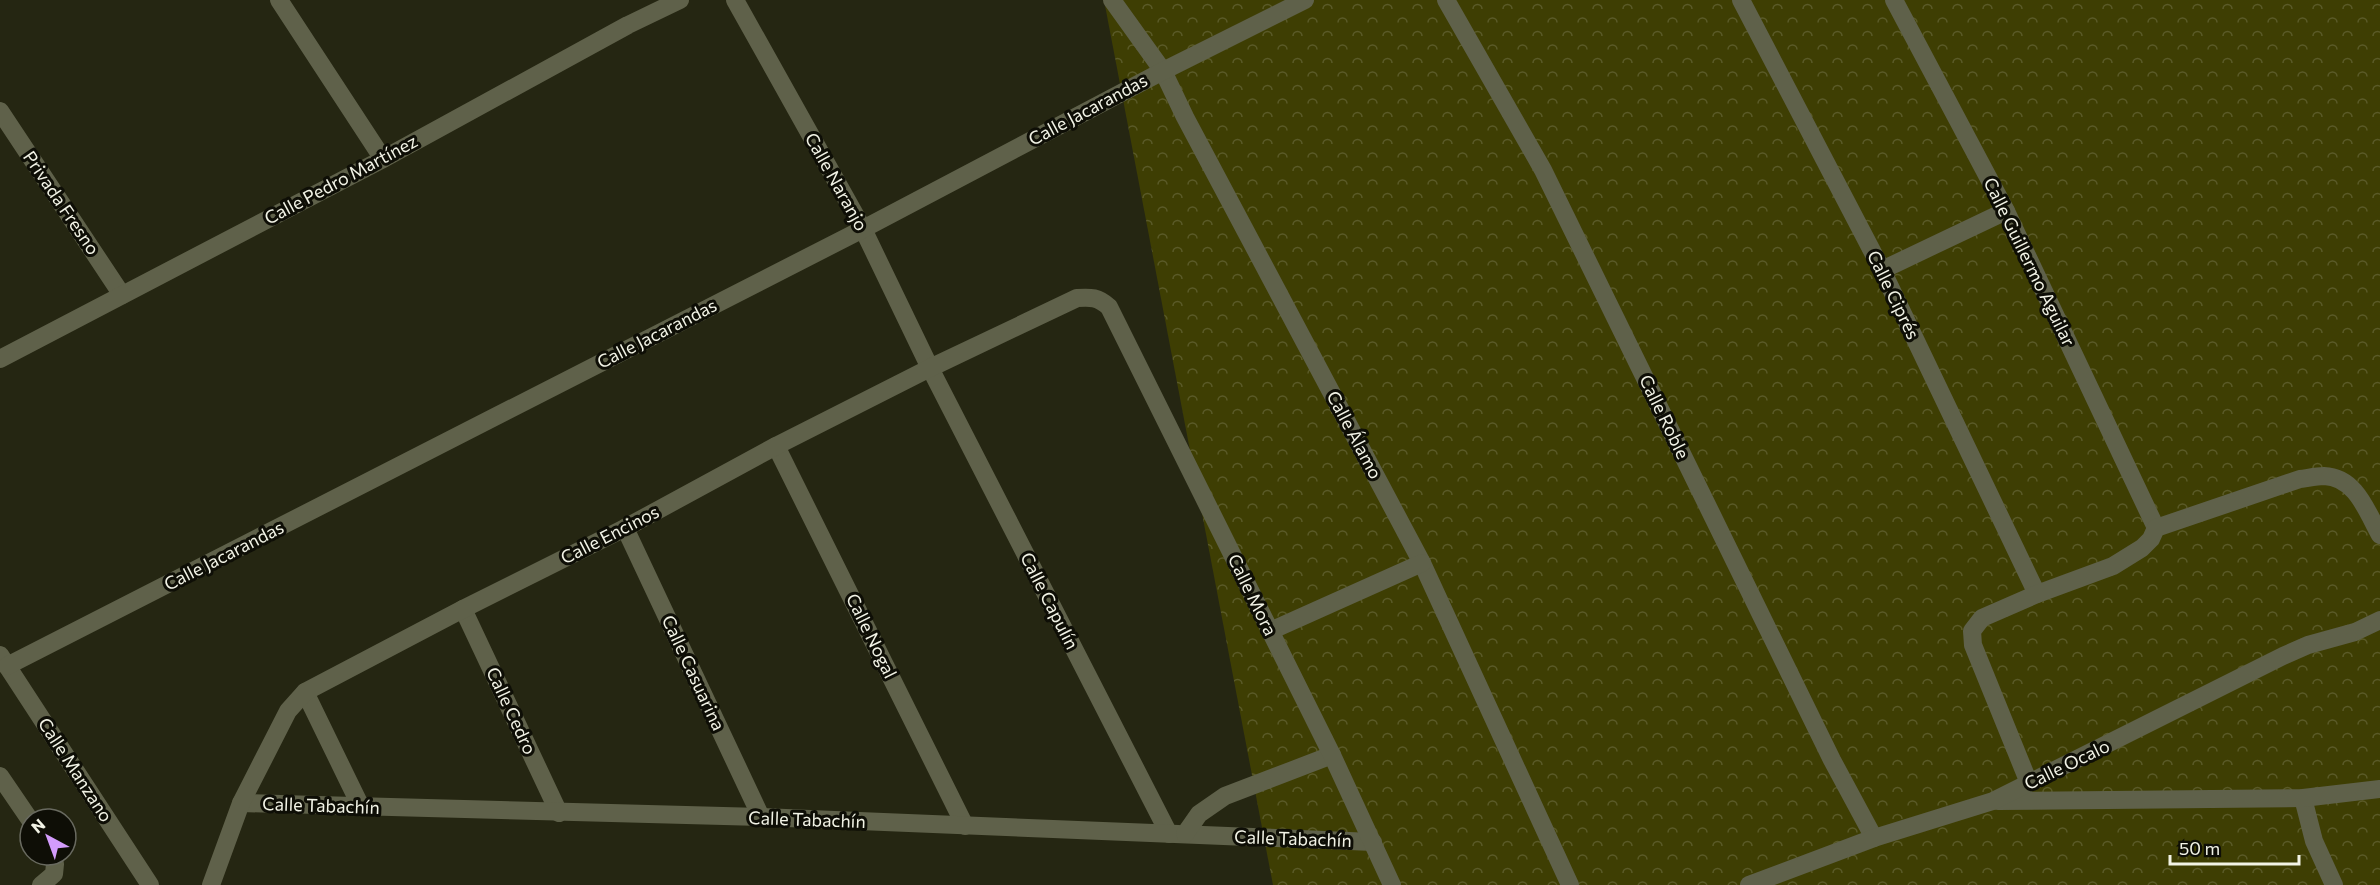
<svg xmlns="http://www.w3.org/2000/svg" width="2380" height="885" font-family="Commissioner,sans-serif">
	<style>
		.forest { fill: url(#forest-crowns) }
		.lines { fill: none; stroke-linecap: round; stroke-linejoin: round }
		.minor { stroke: #5f614a; stroke-width: 18 }
		.labels { text-anchor: middle; stroke-width: 6; stroke-linejoin: round; paint-order: stroke }
		.street-label { font-size: 18px; fill: #f2f3e6; stroke: #0e0e06 }
	</style>
	<defs>
		<pattern id="forest-crowns" width="20" height="18" patternUnits="userSpaceOnUse" patternTransform="scale(1.5)"><rect width="20" height="18" fill="#3e3e03"/><path d="M2 6a3 3 0 1 1 6 0M12 15a3 3 0 1 1 6 0" fill="none" stroke="#5a5a28"/></pattern>
	</defs>
	<rect width="100%" height="100%" fill="#252612"/>
	<path class="forest" d="M 1104,0 L 2380,0 L 2380,885 L 1273,885 Z"/>
	<g class="lines">
		<g class="minor">
			<path d="M 279,0 L 383,159"/>
			<path d="M 735,0 L 863,229 L 930,368 L 1169,834"/>
			<path d="M 1112,0 L 1163,71 L 1185,117 L 1422,563 L 1570,885"/>
			<path d="M 1446,0 L 1543,170 L 1832,760 L 1874,838"/>
			<path d="M 1741,0 L 1882,270 L 2037,594"/>
			<path d="M 1894,0 L 2006,211 L 2156,528"/>
			<path d="M 0,111 L 122,295"/>
			<path d="M 1882,270 L 2006,211"/>
			<path d="M 0,359 L 383,159 L 628,25 L 680,0"/>
			<path d="M 776,446 L 965,826"/>
			<path d="M 625,528 L 761,817"/>
			<path d="M 463,609 L 559,813"/>
			<path d="M 1270,631 L 1422,563"/>
			<path d="M 0,655 L 150,885"/>
			<path d="M 7,666 L 863,229 L 1163,71 L 1305,0"/>
			<path d="M 305,692 L 361,807"/>
			<path d="M 0,776 L 30,820"/>
			<path d="M 2029,783 L 1973,645 L 1972,631 L 1982,618 L 2037,594 L 2113,566 L 2142,548 L 2151,539 L 2156,528 L 2300,479 C 2308,478 2316,476 2324,476 C 2356,477 2367,512 2380,535"/>
			<path d="M 2303,798 L 2314,841 L 2334,885"/>
			<path d="M 1998,801 L 2303,798 L 2380,789"/>
			<path d="M 241,803 L 761,817 L 1373,842"/>
			<path d="M 1185,834 L 1199,814 L 1225,796 L 1332,755"/>
			<path d="M 41,885 L 54,874 L 55,864 L 52,855"/>
			<path d="M 211,885 L 241,803 L 288,711 L 305,692 L 463,609 L 625,528 L 776,446 L 930,368 L 1077,298 C 1091,297 1098,297 1109,307 L 1332,755 L 1392,885"/>
			<path d="M 1749,885 L 1874,838 L 1993,801 L 2283,656 L 2308,645 L 2355,632 L 2380,620"/>
		</g>
	</g>
	<g class="labels">
		<g class="street-label">
			<text transform="translate(1088 110) rotate(-28)" y="6">Calle Jacarandas</text>
			<text transform="translate(341 180) rotate(-28)" y="6">Calle Pedro Martínez</text>
			<text transform="translate(836 182) rotate(61)" y="6">Calle Naranjo</text>
			<text transform="translate(61 203) rotate(56)" y="6">Privada Fresno</text>
			<text transform="translate(2029 262) rotate(64)" y="6">Calle Guillermo Aguilar</text>
			<text transform="translate(1893 295) rotate(64)" y="6">Calle Ciprés</text>
			<text transform="translate(657 334) rotate(-27)" y="6">Calle Jacarandas</text>
			<text transform="translate(1664 417) rotate(64)" y="6">Calle Roble</text>
			<text transform="translate(1354 435) rotate(62)" y="6">Calle Álamo</text>
			<text transform="translate(610 535) rotate(-27)" y="6">Calle Encinos</text>
			<text transform="translate(224 556) rotate(-27)" y="6">Calle Jacarandas</text>
			<text transform="translate(1252 595) rotate(64)" y="6">Calle Mora</text>
			<text transform="translate(1049 601) rotate(63)" y="6">Calle Capulín</text>
			<text transform="translate(871 636) rotate(64)" y="6">Calle Nogal</text>
			<text transform="translate(693 673) rotate(65)" y="6">Calle Casuarina</text>
			<text transform="translate(511 711) rotate(65)" y="6">Calle Cedro</text>
			<text transform="translate(2067 765) rotate(-26)" y="6">Calle Ocalo</text>
			<text transform="translate(75 770) rotate(57)" y="6">Calle Manzano</text>
			<text transform="translate(321 806) rotate(2)" y="6">Calle Tabachín</text>
			<text transform="translate(807 820) rotate(2)" y="6">Calle Tabachín</text>
			<text transform="translate(1293 839) rotate(2)" y="6">Calle Tabachín</text>
		</g>
	</g>
	<g transform="translate(48 837) rotate(319)"><circle r="28" fill="#0e0e06" stroke="#696a60" stroke-width="1.5"/>
	<path d="M0-4.5L10 22L0 15L-10 22Z" fill="#d39cfc"/>
	<text y="-9" font-size="16" font-weight="bold" text-anchor="middle" fill="#f2f3e6">N</text>
	</g>
	<path d="M2170 855v9h129v-9" fill="none" stroke="#f2f3e6" stroke-width="3"/>
	<text x="2179" y="855" font-size="18" fill="#f2f3e6" stroke="#0e0e06" stroke-width="4.5" paint-order="stroke">50 m</text>
</svg>
